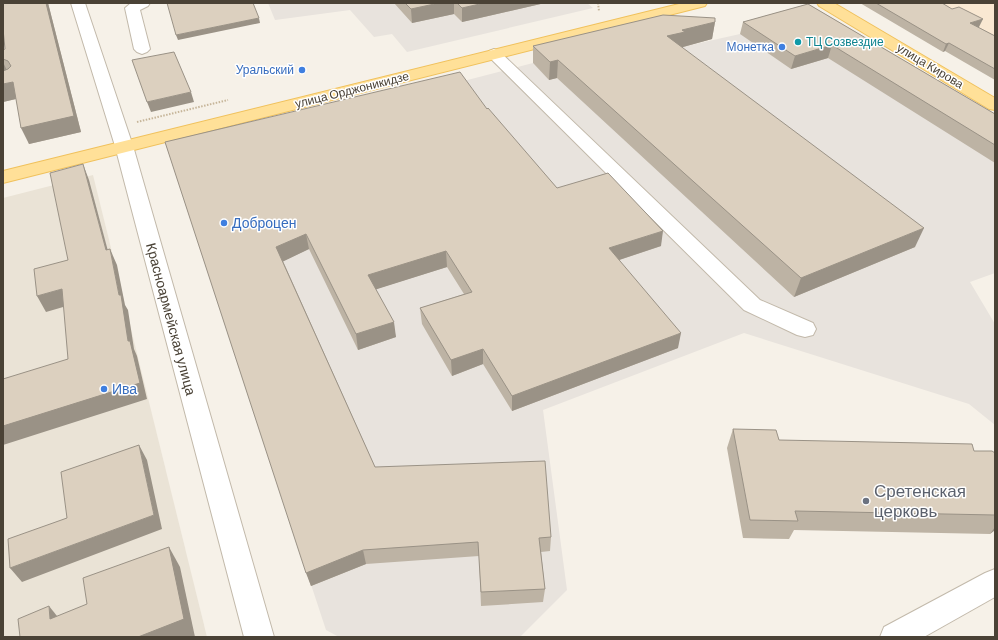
<svg xmlns="http://www.w3.org/2000/svg" width="998" height="640" font-family="Barlow,sans-serif">
	<style>
		.residential { fill: #eae3d6 }
		.commercial { fill: #f9e8d2 }
		.industrial { fill: #e8e3dd }
		.lines { fill: none; stroke-linecap: round; stroke-linejoin: round }
		.minor-casing { stroke: #c2b9aa; stroke-width: 2 }
		.major-casing { stroke: #f0c15c; stroke-width: 2 }
		.path { stroke: #c6b599; stroke-width: 2; stroke-dasharray: 1.5 1.5; stroke-linecap: butt }
		.minor { fill: #fff; fill-rule: evenodd }
		.major { fill: #ffe098; fill-rule: evenodd }
		.wall { fill: #bdb3a4 }
		.shaded-wall { fill: #9a9286 }
		.building { fill: #dcd0bf; stroke: #9a9286 }
		.culture-dot { fill: #0f9aa8; stroke: #fff; stroke-width: 1.5 }
		.shop-dot { fill: #3f7fe0; stroke: #fff; stroke-width: 1.5 }
		.worship-dot { fill: #6b7280; stroke: #fff; stroke-width: 1.5 }
		.labels { text-anchor: middle; stroke-width: 3; stroke-linejoin: round; paint-order: stroke }
		.far-culture-label { font-size: 12px; fill: #0d838f; stroke: #fff; text-anchor: start }
		.far-shop-label { font-size: 12px; fill: #366cbe; stroke: #fff; text-anchor: end }
		.far-street-label { font-size: 12px; fill: #4a4236; stroke: #fff }
		.shop-label { font-size: 14px; fill: #366cbe; stroke: #fff; text-anchor: start }
		.street-label { font-size: 14px; fill: #4a4236; stroke: #fff }
		.near-worship-label { font-size: 17px; fill: #5b616d; stroke: #fff; text-anchor: start }
	</style>
	<rect width="100%" height="100%" fill="#f6f1e8"/>
	<path class="residential" d="M 93,175 L 207,637 L 3,637 L 3,198 Z"/>
	<path class="commercial" d="M 942,3 L 995,3 L 995,79 L 894,16 Z"/>
	<g class="industrial">
		<path d="M 268,3 L 587,3 L 593,8 L 407,52 L 392,34 L 374,37 L 350,10 L 275,20 Z"/>
		<path d="M 740,34 L 857,50 L 995,163 L 995,273 L 970,282 L 995,324 L 995,425 L 969,404 L 744,333 L 543,410 L 567,590 L 520,637 L 339,637 L 326,630 L 170,157 L 533,63 L 550,80 L 664,51 Z"/>
	</g>
	<g class="lines">
		<g class="minor-casing">
			<g id="minor">
				<path d="M 71,3 L 85,3 L 133,146 L 274,637 L 244,637 L 115,146 Z"/>
				<path d="M 131,3 L 150,3 L 148,6 L 140,10 L 150,49 L 147,52 L 142,54 L 137,52 L 134,49 L 125,8 Z"/>
				<path d="M 494,49 L 499,51 L 760,300 L 813,323 L 816,329 L 813,335 L 805,337 L 797,335 L 744,310 L 489,57 L 486,54 L 489,51 Z"/>
				<path d="M 995,569 L 995,597 L 924,637 L 880,637 L 884,627 L 985,573 Z"/>
			</g>
		</g>
		<g class="major-casing">
			<g id="major">
				<path d="M 683,3 L 707,3 L 705,6 L 3,183 L 3,171 Z"/>
				<path d="M 817,3 L 834,3 L 995,98 L 995,110 L 989,109 L 819,6 Z"/>
			</g>
		</g>
		<g class="path">
			<path d="M 598,3 L 599,11"/>
			<path d="M 137,122 L 228,100"/>
		</g>
		<use href="#minor" class="minor"/>
		<use href="#major" class="major"/>
	</g>
	<g class="wall">
		<path d="M 3,3 L 48,3 L 81,132 L 29,144 L 16,99 L 3,102 L 3,50 L 5,49 Z"/>
		<path d="M 394,3 L 545,3 L 462,22 L 454,14 L 412,23 Z"/>
		<path d="M 860,3 L 942,3 L 979,27 L 978,27 L 995,36 L 995,80 L 945,51 L 943,52 Z"/>
		<path d="M 808,4 L 995,114 L 995,163 L 828,58 L 791,69 L 740,34 L 743,22 Z"/>
		<path d="M 715,22 L 712,39 L 683,47 L 682,48 L 915,247 L 794,297 L 557,78 L 549,80 L 533,63 L 533,46 Z"/>
		<path d="M 487,109 L 557,188 L 661,246 L 619,260 L 678,348 L 512,411 L 483,364 L 452,376 L 422,324 L 420,308 L 464,294 L 447,267 L 376,289 L 396,337 L 358,350 L 309,249 L 283,261 L 375,467 L 551,537 L 550,551 L 541,552 L 545,589 L 543,602 L 481,606 L 479,556 L 366,564 L 311,586 L 165,142 Z"/>
		<path d="M 733,429 L 779,440 L 995,453 L 995,530 L 990,534 L 794,530 L 789,539 L 743,538 L 727,448 Z"/>
	</g>
	<g class="shaded-wall">
		<path d="M 46,3 L 48,3 L 81,132 L 29,144 L 21,128 Z"/>
		<path d="M 439,3 L 454,3 L 454,14 L 412,23 L 411,9 Z"/>
		<path d="M 484,3 L 545,3 L 462,22 L 462,8 Z"/>
		<path d="M 259,18 L 260,23 L 178,40 L 176,35 Z"/>
		<path d="M 983,19 L 979,27 L 967,30 L 970,23 Z"/>
		<path d="M 715,22 L 712,39 L 683,47 L 682,49 L 667,36 L 682,30 Z"/>
		<path d="M 949,43 L 945,51 L 943,52 L 946,44 Z"/>
		<path d="M 832,45 L 828,58 L 791,69 L 795,56 Z"/>
		<path d="M 558,60 L 557,78 L 549,80 L 550,62 Z"/>
		<path d="M 3,62 L 9,75 L 3,75 Z"/>
		<path d="M 13,82 L 20,98 L 3,102 L 3,84 Z"/>
		<path d="M 191,92 L 194,102 L 151,112 L 147,102 Z"/>
		<path d="M 83,164 L 89,180 L 112,266 L 106,250 Z"/>
		<path d="M 924,228 L 915,247 L 794,297 L 801,278 Z"/>
		<path d="M 663,231 L 661,246 L 607,264 L 609,248 Z"/>
		<path d="M 306,234 L 309,249 L 280,263 L 276,247 Z"/>
		<path d="M 110,249 L 117,265 L 125,305 L 128,310 L 134,349 L 137,356 L 147,399 L 3,445 L 3,426 L 128,341 Z"/>
		<path d="M 446,251 L 447,267 L 371,291 L 368,275 Z"/>
		<path d="M 62,289 L 70,305 L 46,312 L 37,296 Z"/>
		<path d="M 394,322 L 396,337 L 358,350 L 356,334 Z"/>
		<path d="M 681,333 L 678,348 L 512,411 L 512,396 Z"/>
		<path d="M 483,349 L 483,364 L 452,376 L 451,360 Z"/>
		<path d="M 139,445 L 147,460 L 162,529 L 22,582 L 10,568 L 154,515 Z"/>
		<path d="M 995,527 L 995,530 L 990,534 Z"/>
		<path d="M 169,547 L 180,567 L 195,637 L 138,637 Z"/>
		<path d="M 363,550 L 366,564 L 311,586 L 306,573 Z"/>
		<path d="M 49,606 L 65,626 L 50,619 Z"/>
	</g>
	<g class="building">
		<path d="M 3,3 L 46,3 L 74,116 L 21,128 L 13,82 L 3,84 L 3,71 L 8,69 L 11,66 L 8,61 L 3,59 L 3,50 L 5,49 L 3,29 Z"/>
		<path d="M 167,3 L 253,3 L 259,18 L 176,35 Z"/>
		<path d="M 405,3 L 439,3 L 411,9 Z"/>
		<path d="M 457,3 L 484,3 L 462,8 Z"/>
		<path d="M 876,3 L 942,3 L 952,9 L 959,7 L 983,19 L 970,23 L 995,36 L 995,69 L 949,43 L 946,44 Z"/>
		<path d="M 808,4 L 995,114 L 995,145 L 832,45 L 795,56 L 743,22 Z"/>
		<path d="M 663,15 L 715,18 L 715,22 L 682,30 L 685,32 L 667,36 L 924,228 L 801,278 L 558,60 L 550,62 L 533,46 Z"/>
		<path d="M 174,52 L 191,92 L 147,102 L 132,60 Z"/>
		<path d="M 460,72 L 487,109 L 488,108 L 557,188 L 608,173 L 663,231 L 609,248 L 681,333 L 512,396 L 483,349 L 451,360 L 420,308 L 472,292 L 446,251 L 368,275 L 394,322 L 356,334 L 306,234 L 276,247 L 375,467 L 545,461 L 551,537 L 539,538 L 545,589 L 481,592 L 478,542 L 363,550 L 306,573 L 165,142 Z"/>
		<path d="M 83,164 L 106,250 L 110,249 L 119,295 L 121,295 L 128,341 L 130,341 L 140,383 L 3,426 L 3,379 L 68,359 L 62,289 L 37,296 L 34,269 L 68,260 L 50,173 Z"/>
		<path d="M 733,429 L 776,430 L 779,440 L 972,444 L 974,451 L 992,451 L 995,453 L 995,515 L 795,511 L 798,521 L 750,520 Z"/>
		<path d="M 139,445 L 154,515 L 10,568 L 8,539 L 67,518 L 61,472 Z"/>
		<path d="M 169,547 L 184,619 L 138,637 L 20,637 L 18,619 L 49,606 L 50,619 L 87,604 L 83,578 Z"/>
	</g>
	<circle class="culture-dot" cx="798" cy="42" r="4"/>
	<g class="shop-dot">
		<circle cx="782" cy="47" r="4"/>
		<circle cx="302" cy="70" r="4"/>
		<circle cx="224" cy="223" r="4"/>
		<circle cx="104" cy="389" r="4"/>
	</g>
	<circle class="worship-dot" cx="866" cy="501" r="4"/>
	<g class="labels">
		<g class="far-culture-label">
			<text x="806" y="46">ТЦ Созвездие</text>
		</g>
		<g class="far-shop-label">
			<text x="774" y="51">Монетка</text>
			<text x="294" y="74">Уральский</text>
		</g>
		<g class="far-street-label">
			<text transform="translate(930 66) rotate(31)" y="4">улица Кирова</text>
			<text transform="translate(352 90) rotate(-14)" y="4">улица Орджоникидзе</text>
		</g>
		<g class="shop-label">
			<text x="232" y="228">Доброцен</text>
			<text x="112" y="394">Ива</text>
		</g>
		<g class="street-label">
			<text transform="translate(171 319) rotate(75)" y="5">Красноармейская улица</text>
		</g>
		<g class="near-worship-label">
			<text x="874" y="497">Сретенская<tspan x="874" dy="20">церковь</tspan></text>
		</g>
	</g>
	<rect width="998" height="640" fill="none" stroke="#4a4236" stroke-width="8"/>
</svg>
